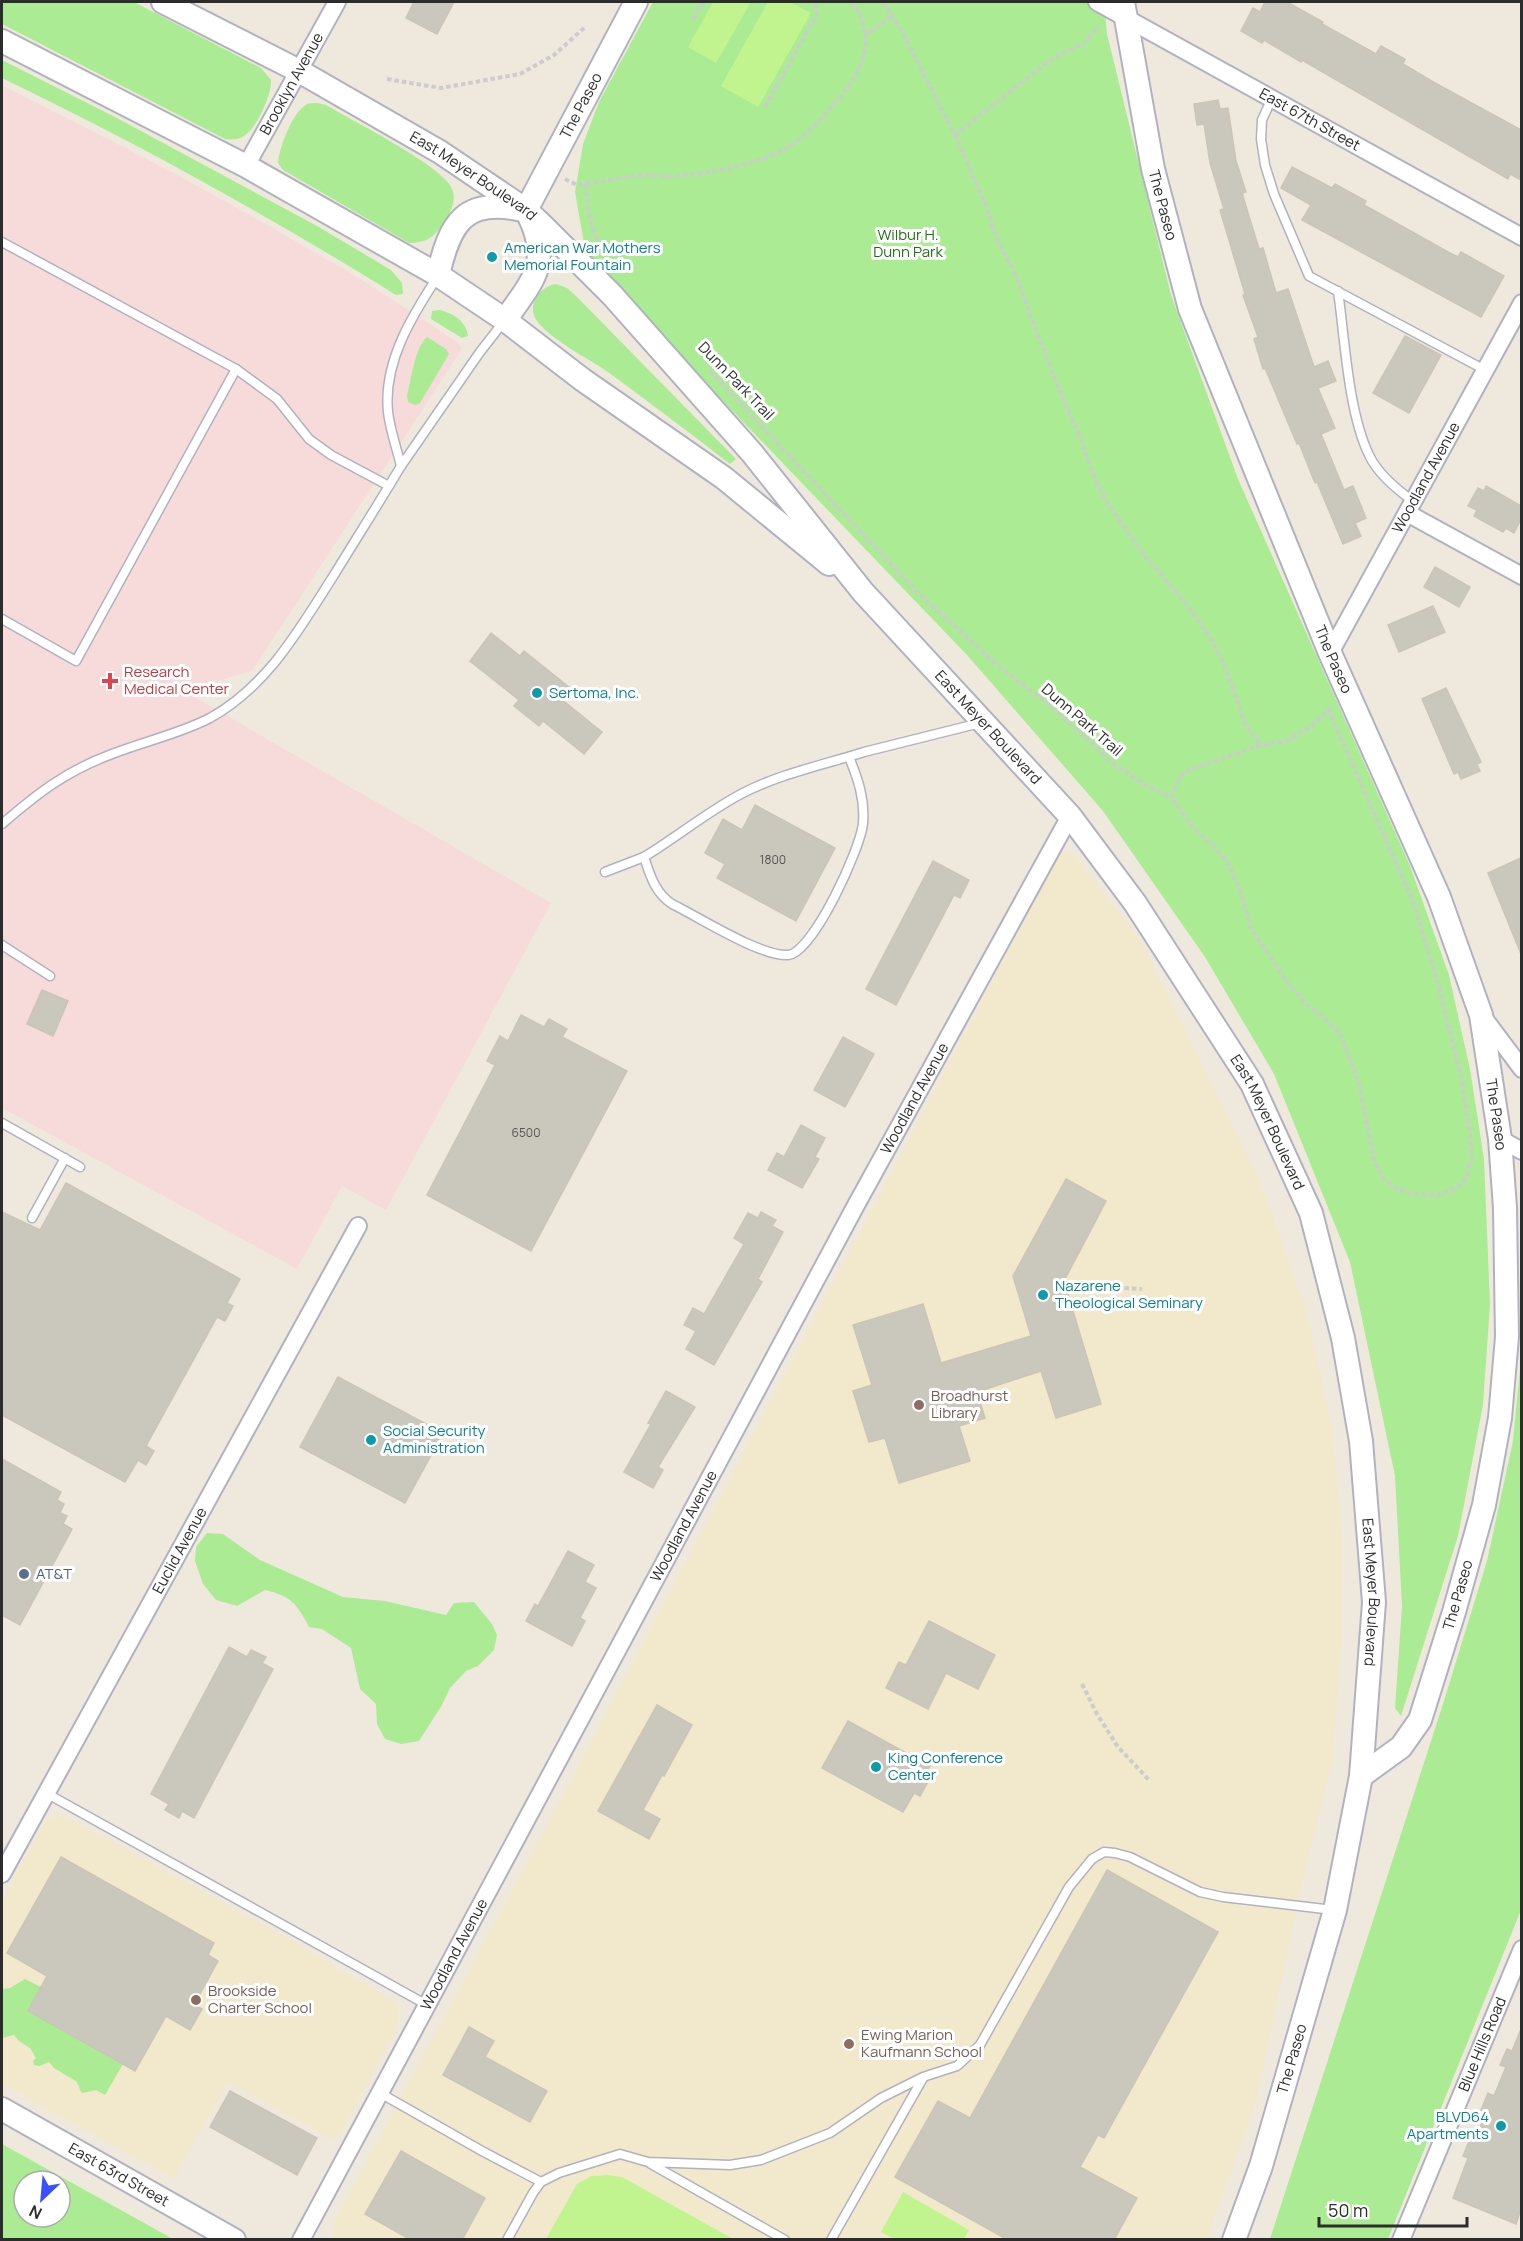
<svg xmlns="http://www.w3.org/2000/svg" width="1523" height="2241" font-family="Manrope,sans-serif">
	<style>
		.education { fill: #f2e8cb }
		.medical { fill: #f6dbda }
		.green { fill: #abeb94; fill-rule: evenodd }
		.pitch { fill: #c1f48f }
		.building { fill: #cac7bc; stroke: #cbc5b6; stroke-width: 1.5 }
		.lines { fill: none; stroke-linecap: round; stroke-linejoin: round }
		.lane-casing { stroke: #b1b2c1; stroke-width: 11 }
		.street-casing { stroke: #b1b2c1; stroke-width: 20 }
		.secondary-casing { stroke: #b1b2c1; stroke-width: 26 }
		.path { stroke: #ccc; stroke-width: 4; stroke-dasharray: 4.5 3; stroke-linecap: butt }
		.lane { stroke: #fff; stroke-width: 8 }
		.street { stroke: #fff; stroke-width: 16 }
		.secondary { stroke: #fff; stroke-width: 22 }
		.culture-dot { fill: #0f9aa8; stroke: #fff; stroke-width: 2 }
		.health-dot { fill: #e0444e; stroke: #fff; stroke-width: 2 }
		.education-dot { fill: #8d6e63; stroke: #fff; stroke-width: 2 }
		.service-dot { fill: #5c6f8a; stroke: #fff; stroke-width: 2 }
		.labels { text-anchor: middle; stroke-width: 6; stroke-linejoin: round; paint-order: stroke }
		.number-label { font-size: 12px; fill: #545350 }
		.street-label { font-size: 15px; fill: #2c2c2c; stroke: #fff }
		.park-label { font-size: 15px; fill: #1f7312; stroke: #fff }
		.culture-label { font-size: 15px; fill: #0d838f; stroke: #fff; text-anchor: start }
		.health-label { font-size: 15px; fill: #be3a42; stroke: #fff; text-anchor: start }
		.education-label { font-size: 15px; fill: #785e54; stroke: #fff; text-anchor: start }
		.service-label { font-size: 15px; fill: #4e5e75; stroke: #fff; text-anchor: start }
	</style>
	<rect width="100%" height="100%" fill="#efe9dd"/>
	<g class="education">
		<path d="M 1061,851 L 1074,854 L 1142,944 L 1261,1184 L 1306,1310 L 1331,1422 L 1342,1530 L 1342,1644 L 1332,1762 L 1305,1870 L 1256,2101 L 1207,2239 L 332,2240 L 333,2223 L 539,1840 Z"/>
		<path d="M 60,1816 L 69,1818 L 287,1938 L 396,2003 L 399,2011 L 398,2026 L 341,2132 L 334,2140 L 228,2082 L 174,2179 L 2,2084 L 2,1901 L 44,1823 L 51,1818 Z"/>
	</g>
	<path class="medical" d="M 2,85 L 174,173 L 264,223 L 362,280 L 459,343 L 462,349 L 252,671 L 184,691 L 551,903 L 386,1210 L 342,1186 L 297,1269 L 2,1108 Z"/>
	<g class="green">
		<path d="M 2,2 L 134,2 L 261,68 L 271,80 C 272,94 257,128 244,136 C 238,140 232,140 225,139 L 2,24 Z"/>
		<path d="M 653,2 L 1104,2 L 1107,34 L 1171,295 L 1238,479 L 1410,866 L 1449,975 L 1470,1069 L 1484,1159 L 1490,1304 L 1483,1405 L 1458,1536 L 1401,1716 L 1395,1708 L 1402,1606 L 1395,1476 L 1350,1262 L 1274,1074 L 1205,957 L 1103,811 L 967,655 L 602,275 L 584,243 L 575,192 L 583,144 L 599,102 Z"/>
		<path d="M 2,60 L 115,117 L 317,226 L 391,270 L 402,283 L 403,294 L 396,295 C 269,216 137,143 2,78 Z"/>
		<path d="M 317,103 L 326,105 C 349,119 445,167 452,189 C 457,201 450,214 443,224 C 434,237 426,243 409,243 L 283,170 L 278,163 C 279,148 293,111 307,104 C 308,103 315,103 317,103 Z"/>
		<path d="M 556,284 L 567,288 L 577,297 L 736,459 L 730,464 C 690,433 649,402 608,372 C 589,359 550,339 537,321 C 526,305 540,286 556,284 Z"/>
		<path d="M 439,310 C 453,313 466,321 468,336 L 462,338 L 431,319 L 432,311 Z"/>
		<path d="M 427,337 L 446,349 L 449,354 L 420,403 L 415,405 L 408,402 L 407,396 C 411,380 415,347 427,337 Z"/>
		<path d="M 1521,1358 L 1521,1910 L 1388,2239 L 1270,2239 L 1443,1704 L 1487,1561 L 1513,1441 Z"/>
		<path d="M 207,1533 L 223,1534 L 260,1560 L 343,1597 L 385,1601 L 446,1615 L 454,1603 L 474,1602 L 492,1624 L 497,1635 L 494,1650 L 478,1666 L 466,1671 L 450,1688 L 442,1705 L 419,1741 L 401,1744 L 385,1739 L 377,1724 L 376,1704 L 360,1689 L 351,1648 L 322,1629 L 309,1627 C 297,1604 291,1596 265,1590 L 237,1606 L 216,1600 L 203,1584 L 195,1561 L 196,1547 Z"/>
		<path d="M 25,1979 L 41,1987 L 28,2011 L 123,2064 L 105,2095 L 96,2090 L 83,2093 L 81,2092 L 77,2082 L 54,2068 L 49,2062 L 39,2066 L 34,2065 L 33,2061 L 36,2058 L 30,2048 L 19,2041 L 14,2035 L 2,2038 L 2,1989 L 10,1988 Z"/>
		<path d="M 2,2144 L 173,2239 L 2,2239 ZM 24,2181 L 60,2181 L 60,2217 L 24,2217 Z"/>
	</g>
	<g class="pitch">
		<path d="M 713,2 L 751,2 L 716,63 L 688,47 Z"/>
		<path d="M 768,2 L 790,2 L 811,13 L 758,107 L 721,86 Z"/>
		<path d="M 608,2175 L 622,2177 L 733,2239 L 546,2239 L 577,2184 L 592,2176 Z"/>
		<path d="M 903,2192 L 969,2230 L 964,2239 L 895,2239 L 881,2232 Z"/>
	</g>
	<g class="building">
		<path d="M 414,2 L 454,2 L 437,34 L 406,18 Z"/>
		<path d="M 1265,2 L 1287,2 L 1323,22 L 1322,24 L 1376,54 L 1381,46 L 1405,59 L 1403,64 L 1435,83 L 1521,130 L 1521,180 L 1510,174 L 1508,179 L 1302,60 L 1301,62 L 1264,40 L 1262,43 L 1241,31 L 1253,8 L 1260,12 Z"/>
		<path d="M 1218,100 L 1220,109 L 1228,108 L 1236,161 L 1246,192 L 1242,193 L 1259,249 L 1263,248 L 1276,293 L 1288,289 L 1314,367 L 1328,361 L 1336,381 L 1318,388 L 1335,428 L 1321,434 L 1344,490 L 1353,486 L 1366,518 L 1355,523 L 1361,536 L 1343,544 L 1317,482 L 1315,483 L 1299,443 L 1297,444 L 1265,368 L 1263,369 L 1254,339 L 1258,337 L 1243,295 L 1245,294 L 1220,210 L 1224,209 L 1210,163 L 1204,124 L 1197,125 L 1194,104 Z"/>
		<path d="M 1292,167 L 1332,188 L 1335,184 L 1366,201 L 1364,205 L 1448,252 L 1458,257 L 1461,252 L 1504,276 L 1481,317 L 1302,220 L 1311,205 L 1281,188 Z"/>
		<path d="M 1405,336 L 1441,355 L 1409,413 L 1373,393 Z"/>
		<path d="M 1486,486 L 1521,506 L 1521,519 L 1514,533 L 1506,528 L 1503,532 L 1474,516 L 1477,510 L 1468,506 L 1478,488 L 1484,491 Z"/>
		<path d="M 1435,567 L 1470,587 L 1459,607 L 1424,587 Z"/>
		<path d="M 1433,606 L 1445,632 L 1399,652 L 1388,625 Z"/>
		<path d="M 491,633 L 520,656 L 524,651 L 569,687 L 560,698 L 602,732 L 584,754 L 543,721 L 539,726 L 514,706 L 519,700 L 470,661 Z"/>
		<path d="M 1446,688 L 1481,762 L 1477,764 L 1480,771 L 1461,779 L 1458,772 L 1454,774 L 1422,699 Z"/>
		<path d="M 755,805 L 835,848 L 796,921 L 717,878 L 725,864 L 705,853 L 723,819 L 742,830 Z"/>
		<path d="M 1521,858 L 1521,954 L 1488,873 Z"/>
		<path d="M 933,861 L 969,880 L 960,898 L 954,895 L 896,1005 L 866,989 Z"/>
		<path d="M 42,990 L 68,1001 L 53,1036 L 27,1024 Z"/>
		<path d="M 521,1015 L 544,1027 L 549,1019 L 567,1029 L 562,1037 L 627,1071 L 531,1251 L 427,1195 L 495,1065 L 487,1061 L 500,1036 L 508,1041 Z"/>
		<path d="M 843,1037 L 874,1054 L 845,1107 L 814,1090 Z"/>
		<path d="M 801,1125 L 825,1138 L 815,1157 L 819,1159 L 802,1188 L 768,1170 L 777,1153 L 784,1157 Z"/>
		<path d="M 1066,1179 L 1106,1201 L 1064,1281 L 1101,1404 L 1056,1418 L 1041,1371 L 977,1392 L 985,1418 L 959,1426 L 970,1461 L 899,1483 L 885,1438 L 869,1442 L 853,1391 L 872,1385 L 853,1325 L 923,1304 L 941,1363 L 1031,1336 L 1013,1276 Z"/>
		<path d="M 66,1183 L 240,1279 L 227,1303 L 233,1306 L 225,1321 L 217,1317 L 146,1446 L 154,1451 L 146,1465 L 138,1460 L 125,1482 L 2,1415 L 2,1212 L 40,1230 Z"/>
		<path d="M 761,1212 L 776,1220 L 772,1226 L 783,1232 L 758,1279 L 762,1282 L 714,1365 L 686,1349 L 696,1331 L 684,1325 L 693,1308 L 704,1314 L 744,1244 L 734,1238 L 748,1213 L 758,1218 Z"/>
		<path d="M 338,1377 L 443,1433 L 405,1503 L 300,1447 Z"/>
		<path d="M 666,1391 L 695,1407 L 658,1467 L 663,1470 L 653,1488 L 624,1472 L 651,1424 L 648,1423 Z"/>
		<path d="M 2,1459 L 61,1492 L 57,1500 L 64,1504 L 60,1513 L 67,1516 L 63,1524 L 72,1529 L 20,1625 L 2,1615 Z"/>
		<path d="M 568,1551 L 594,1565 L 585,1582 L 596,1588 L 580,1618 L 585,1621 L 572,1646 L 526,1621 L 535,1604 L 538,1606 Z"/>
		<path d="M 929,1621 L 995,1655 L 978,1689 L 946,1673 L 928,1709 L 886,1688 L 899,1662 L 906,1665 Z"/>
		<path d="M 229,1647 L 247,1657 L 251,1650 L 266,1657 L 262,1663 L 273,1669 L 194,1818 L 182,1811 L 179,1818 L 165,1810 L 169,1804 L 151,1794 Z"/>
		<path d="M 657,1705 L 692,1725 L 664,1776 L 662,1775 L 643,1810 L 660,1819 L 649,1839 L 598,1811 Z"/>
		<path d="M 848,1721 L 930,1766 L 924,1777 L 929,1780 L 920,1796 L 914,1793 L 903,1812 L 822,1768 Z"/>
		<path d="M 61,1857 L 214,1943 L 208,1955 L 218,1961 L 194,2005 L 202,2009 L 190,2030 L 166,2016 L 135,2071 L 28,2011 L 47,1976 L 7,1953 Z"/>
		<path d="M 1107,1870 L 1218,1932 L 1104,2138 L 1098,2135 L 1080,2167 L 1137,2198 L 1114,2240 L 1008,2240 L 895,2177 L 938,2101 L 970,2118 Z"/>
		<path d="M 469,2027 L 494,2041 L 485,2057 L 547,2091 L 530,2122 L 443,2075 Z"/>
		<path d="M 1521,2029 L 1521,2209 L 1516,2224 L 1453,2198 L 1468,2158 L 1463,2156 L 1470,2139 L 1475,2141 L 1486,2112 L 1481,2110 L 1488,2093 L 1494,2096 L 1506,2067 L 1500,2065 L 1507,2049 L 1512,2051 Z"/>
		<path d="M 230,2091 L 317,2138 L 297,2175 L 210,2127 Z"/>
		<path d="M 401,2151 L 485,2198 L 462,2240 L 411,2240 L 365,2214 Z"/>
	</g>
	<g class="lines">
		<g class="lane-casing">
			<g id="lane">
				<path d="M 1272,98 L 1262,120 L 1261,139 L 1265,165 L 1274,194 L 1309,276 L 1485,370"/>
				<path d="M 2,242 L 236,369 L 277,399 L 309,439 L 331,455 L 389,486"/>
				<path d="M 438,276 C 412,316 383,362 388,412 C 390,430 397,449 401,466 L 480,352 L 505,320"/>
				<path d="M 1338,291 C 1345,340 1348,411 1369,455 C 1378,474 1396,489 1413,501"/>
				<path d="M 2,619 L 76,661 L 236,369"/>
				<path d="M 849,757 C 858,779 865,799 863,823 C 861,848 813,953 788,955 C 761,957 699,917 672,904 C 655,893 650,875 644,857 C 677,837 707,812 741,794 C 779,774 823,765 864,752 L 980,723"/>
				<path d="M 2,824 C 38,793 66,771 112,754 C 145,741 179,734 210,718 C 268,686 300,628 334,575 C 356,539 379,503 401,466"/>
				<path d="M 605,872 L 644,857"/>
				<path d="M 2,945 L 50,976"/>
				<path d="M 2,1123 L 80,1167"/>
				<path d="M 32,1218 L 65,1158"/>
				<path d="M 46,1793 L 427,2005"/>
				<path d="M 380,2093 L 482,2151 L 541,2182"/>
				<path d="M 651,2164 L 785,2240"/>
				<path d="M 507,2240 L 533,2193 L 541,2182 L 559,2173 L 620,2154 L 648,2162 L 730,2165 L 761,2160 L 830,2133 L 881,2098 L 923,2077 L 957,2066 L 980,2045 L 1069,1887 L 1092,1859 L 1104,1852 L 1115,1853 L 1130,1857 L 1200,1892 L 1223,1897 L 1333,1910"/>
				<path d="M 831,2240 L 923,2078"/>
			</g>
		</g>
		<g class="street-casing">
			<g id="street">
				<path id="s1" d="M 1097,2 L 1522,237"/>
				<path id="s2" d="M 246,166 L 337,2"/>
				<path d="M 1407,513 L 1522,576"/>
				<path id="s3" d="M 1330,653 L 1522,303"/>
				<path d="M 1483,1017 L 1522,1069"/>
				<path d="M 1500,1139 L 1522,1151"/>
				<path id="s4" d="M 2,1874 L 358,1226"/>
				<path id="s5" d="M 301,2240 L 855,1207 L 1070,816"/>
				<path id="s6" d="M 1401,2240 L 1522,1949"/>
			</g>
		</g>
		<g class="secondary-casing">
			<g id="secondary">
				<path id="s7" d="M 163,2 L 299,71 L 440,152 L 526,210 L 543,226 L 612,295 L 752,453 L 863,592 L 1070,816 L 1135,903 L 1252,1084 L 1311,1213 L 1343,1338 L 1361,1441 L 1374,1602 L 1361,1776 L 1335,1910 L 1261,2166 L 1234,2240"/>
				<path id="s8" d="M 1123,2 L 1153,169 L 1190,309 L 1330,653 L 1439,897 L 1481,1015 L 1500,1139 L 1505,1208 L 1507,1337 L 1500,1418 L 1484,1505 L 1454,1612 L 1420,1720 L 1401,1747 L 1361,1776"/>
				<path d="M 2,41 L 246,166 L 438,275 L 505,320 L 583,380 L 724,478 L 829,564"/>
				<path id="s9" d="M 526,210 L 636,2"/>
				<path d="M 438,275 C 450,223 464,197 523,210"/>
				<path d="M 505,320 C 532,282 552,263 529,216"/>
				<path id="s10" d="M 2,2109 L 234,2240"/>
			</g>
		</g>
		<g class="path">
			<path d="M 851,2 L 859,12 L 866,35"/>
			<path d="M 883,2 L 902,32 L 955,135 L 986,206 L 996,237 L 1016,276 L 1053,375 L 1081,440 L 1093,475 L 1108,504 L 1144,555 L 1183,600 L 1209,636 L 1224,664 L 1246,726 L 1261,745"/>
			<path d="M 693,19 L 703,2"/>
			<path d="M 387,79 L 441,88 L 520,74 L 554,55 L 584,28"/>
			<path d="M 765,107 L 817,14 L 815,2"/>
			<path d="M 955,135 L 1050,60 L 1084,43 L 1099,26"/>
			<path d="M 565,179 L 577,185 C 599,183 621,176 645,175 C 655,175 666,177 677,176 C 713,172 760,165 791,145 C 808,134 821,119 834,104 C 851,85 867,62 866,35 L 892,16"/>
			<path d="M 586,184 C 587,212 592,230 603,255"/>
			<path d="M 710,371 L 918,593 L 995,663 L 1048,704 L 1114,764 L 1147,786 L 1171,797"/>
			<path d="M 1328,709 L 1413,902 L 1437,980 L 1461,1077 L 1471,1140 L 1471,1159 L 1467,1176 L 1457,1188 L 1437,1195 L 1413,1194 L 1395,1188 L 1381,1176 L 1374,1159 L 1359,1084 L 1340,1033 L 1305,1002 L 1287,982 L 1251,928 L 1241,893 L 1229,865 L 1216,848 L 1189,823 L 1171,797 L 1181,776 L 1189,770 L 1261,745 L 1287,741 L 1311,726 L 1333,706"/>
			<path d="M 1102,1287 L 1142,1289"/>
			<path d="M 1082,1684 L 1097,1714 L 1118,1747 L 1149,1780"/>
		</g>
		<use href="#lane" class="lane"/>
		<use href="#street" class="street"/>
		<use href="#secondary" class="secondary"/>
	</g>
	<g class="culture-dot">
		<circle cx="492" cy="257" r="6"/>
		<circle cx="537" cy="693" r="6"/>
		<circle cx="1043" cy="1295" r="6"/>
		<circle cx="371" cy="1440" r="6"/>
		<circle cx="876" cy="1767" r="6"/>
		<circle cx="1501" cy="2126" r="6"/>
	</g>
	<path class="health-dot" d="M107 672h6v6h6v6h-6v6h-6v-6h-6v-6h6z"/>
	<g class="education-dot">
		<circle cx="919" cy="1405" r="6"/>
		<circle cx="196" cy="2000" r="6"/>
		<circle cx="849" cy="2044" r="6"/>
	</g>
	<circle class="service-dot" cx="24" cy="1574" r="6"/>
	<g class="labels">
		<g class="number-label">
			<text x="773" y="864">1800</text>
			<text x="526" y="1137">6500</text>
		</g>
		<g class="street-label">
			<text dy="5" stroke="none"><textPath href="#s2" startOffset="94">Brooklyn Avenue</textPath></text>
			<text dy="5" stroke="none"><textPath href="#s9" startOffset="118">The Paseo</textPath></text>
			<text dy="5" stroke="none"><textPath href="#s1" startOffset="243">East 67th Street</textPath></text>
			<text dy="5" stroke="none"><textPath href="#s7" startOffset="356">East Meyer Boulevard</textPath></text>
			<text dy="5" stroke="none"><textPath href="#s8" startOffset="207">The Paseo</textPath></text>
			<text transform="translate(736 381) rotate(46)" y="5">Dunn Park Trail</text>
			<text dy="5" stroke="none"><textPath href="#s3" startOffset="200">Woodland Avenue</textPath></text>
			<text dy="5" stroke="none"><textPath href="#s8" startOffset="693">The Paseo</textPath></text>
			<text transform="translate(1082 720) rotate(41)" y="5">Dunn Park Trail</text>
			<text dy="5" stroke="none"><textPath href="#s7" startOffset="1113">East Meyer Boulevard</textPath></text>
			<text dy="5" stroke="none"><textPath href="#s5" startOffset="1296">Woodland Avenue</textPath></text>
			<text dy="5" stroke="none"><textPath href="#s8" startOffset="1179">The Paseo</textPath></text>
			<text dy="5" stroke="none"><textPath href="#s7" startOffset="1599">East Meyer Boulevard</textPath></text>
			<text dy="5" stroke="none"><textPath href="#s5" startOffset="810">Woodland Avenue</textPath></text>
			<text dy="5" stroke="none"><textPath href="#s4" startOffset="369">Euclid Avenue</textPath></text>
			<text dy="5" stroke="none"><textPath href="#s7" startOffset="2085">East Meyer Boulevard</textPath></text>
			<text transform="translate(1458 1595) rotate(-74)" y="5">The Paseo</text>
			<text dy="5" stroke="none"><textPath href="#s5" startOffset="324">Woodland Avenue</textPath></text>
			<text dy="5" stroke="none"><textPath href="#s6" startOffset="212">Blue Hills Road</textPath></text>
			<text transform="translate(1292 2059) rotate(-74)" y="5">The Paseo</text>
			<text dy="5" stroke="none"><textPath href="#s10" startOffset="134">East 63rd Street</textPath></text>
		</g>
		<g class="park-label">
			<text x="908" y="240">Wilbur H.<tspan x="908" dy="17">Dunn Park</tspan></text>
		</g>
		<g class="culture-label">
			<text x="504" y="253">American War Mothers<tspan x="504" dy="17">Memorial Fountain</tspan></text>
			<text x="549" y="698">Sertoma, Inc.</text>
			<text x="1055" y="1291">Nazarene<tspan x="1055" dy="17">Theological Seminary</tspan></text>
			<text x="383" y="1436">Social Security<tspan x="383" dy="17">Administration</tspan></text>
			<text x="888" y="1763">King Conference<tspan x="888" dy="17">Center</tspan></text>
			<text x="1489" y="2122" text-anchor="end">BLVD64<tspan x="1489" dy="17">Apartments</tspan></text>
		</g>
		<g class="health-label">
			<text x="124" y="677">Research<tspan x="124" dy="17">Medical Center</tspan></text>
		</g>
		<g class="education-label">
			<text x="931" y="1401">Broadhurst<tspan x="931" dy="17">Library</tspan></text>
			<text x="208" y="1996">Brookside<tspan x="208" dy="17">Charter School</tspan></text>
			<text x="861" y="2040">Ewing Marion<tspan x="861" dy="17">Kaufmann School</tspan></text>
		</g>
		<g class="service-label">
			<text x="36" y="1579">AT&amp;T</text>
		</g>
	</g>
	<rect width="1523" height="2241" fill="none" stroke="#2c2c2c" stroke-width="6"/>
	<g transform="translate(42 2199) rotate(206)"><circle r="28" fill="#ffffff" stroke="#ababab" stroke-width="1.5"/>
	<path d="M0-4.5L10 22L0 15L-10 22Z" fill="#3a50ff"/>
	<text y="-9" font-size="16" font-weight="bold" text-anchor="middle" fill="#2c2c2c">N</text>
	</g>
	<path d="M1319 2217v9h148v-9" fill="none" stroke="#2c2c2c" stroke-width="3"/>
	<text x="1328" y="2217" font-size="18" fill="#2c2c2c" stroke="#ffffff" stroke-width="4.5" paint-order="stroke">50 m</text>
</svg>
